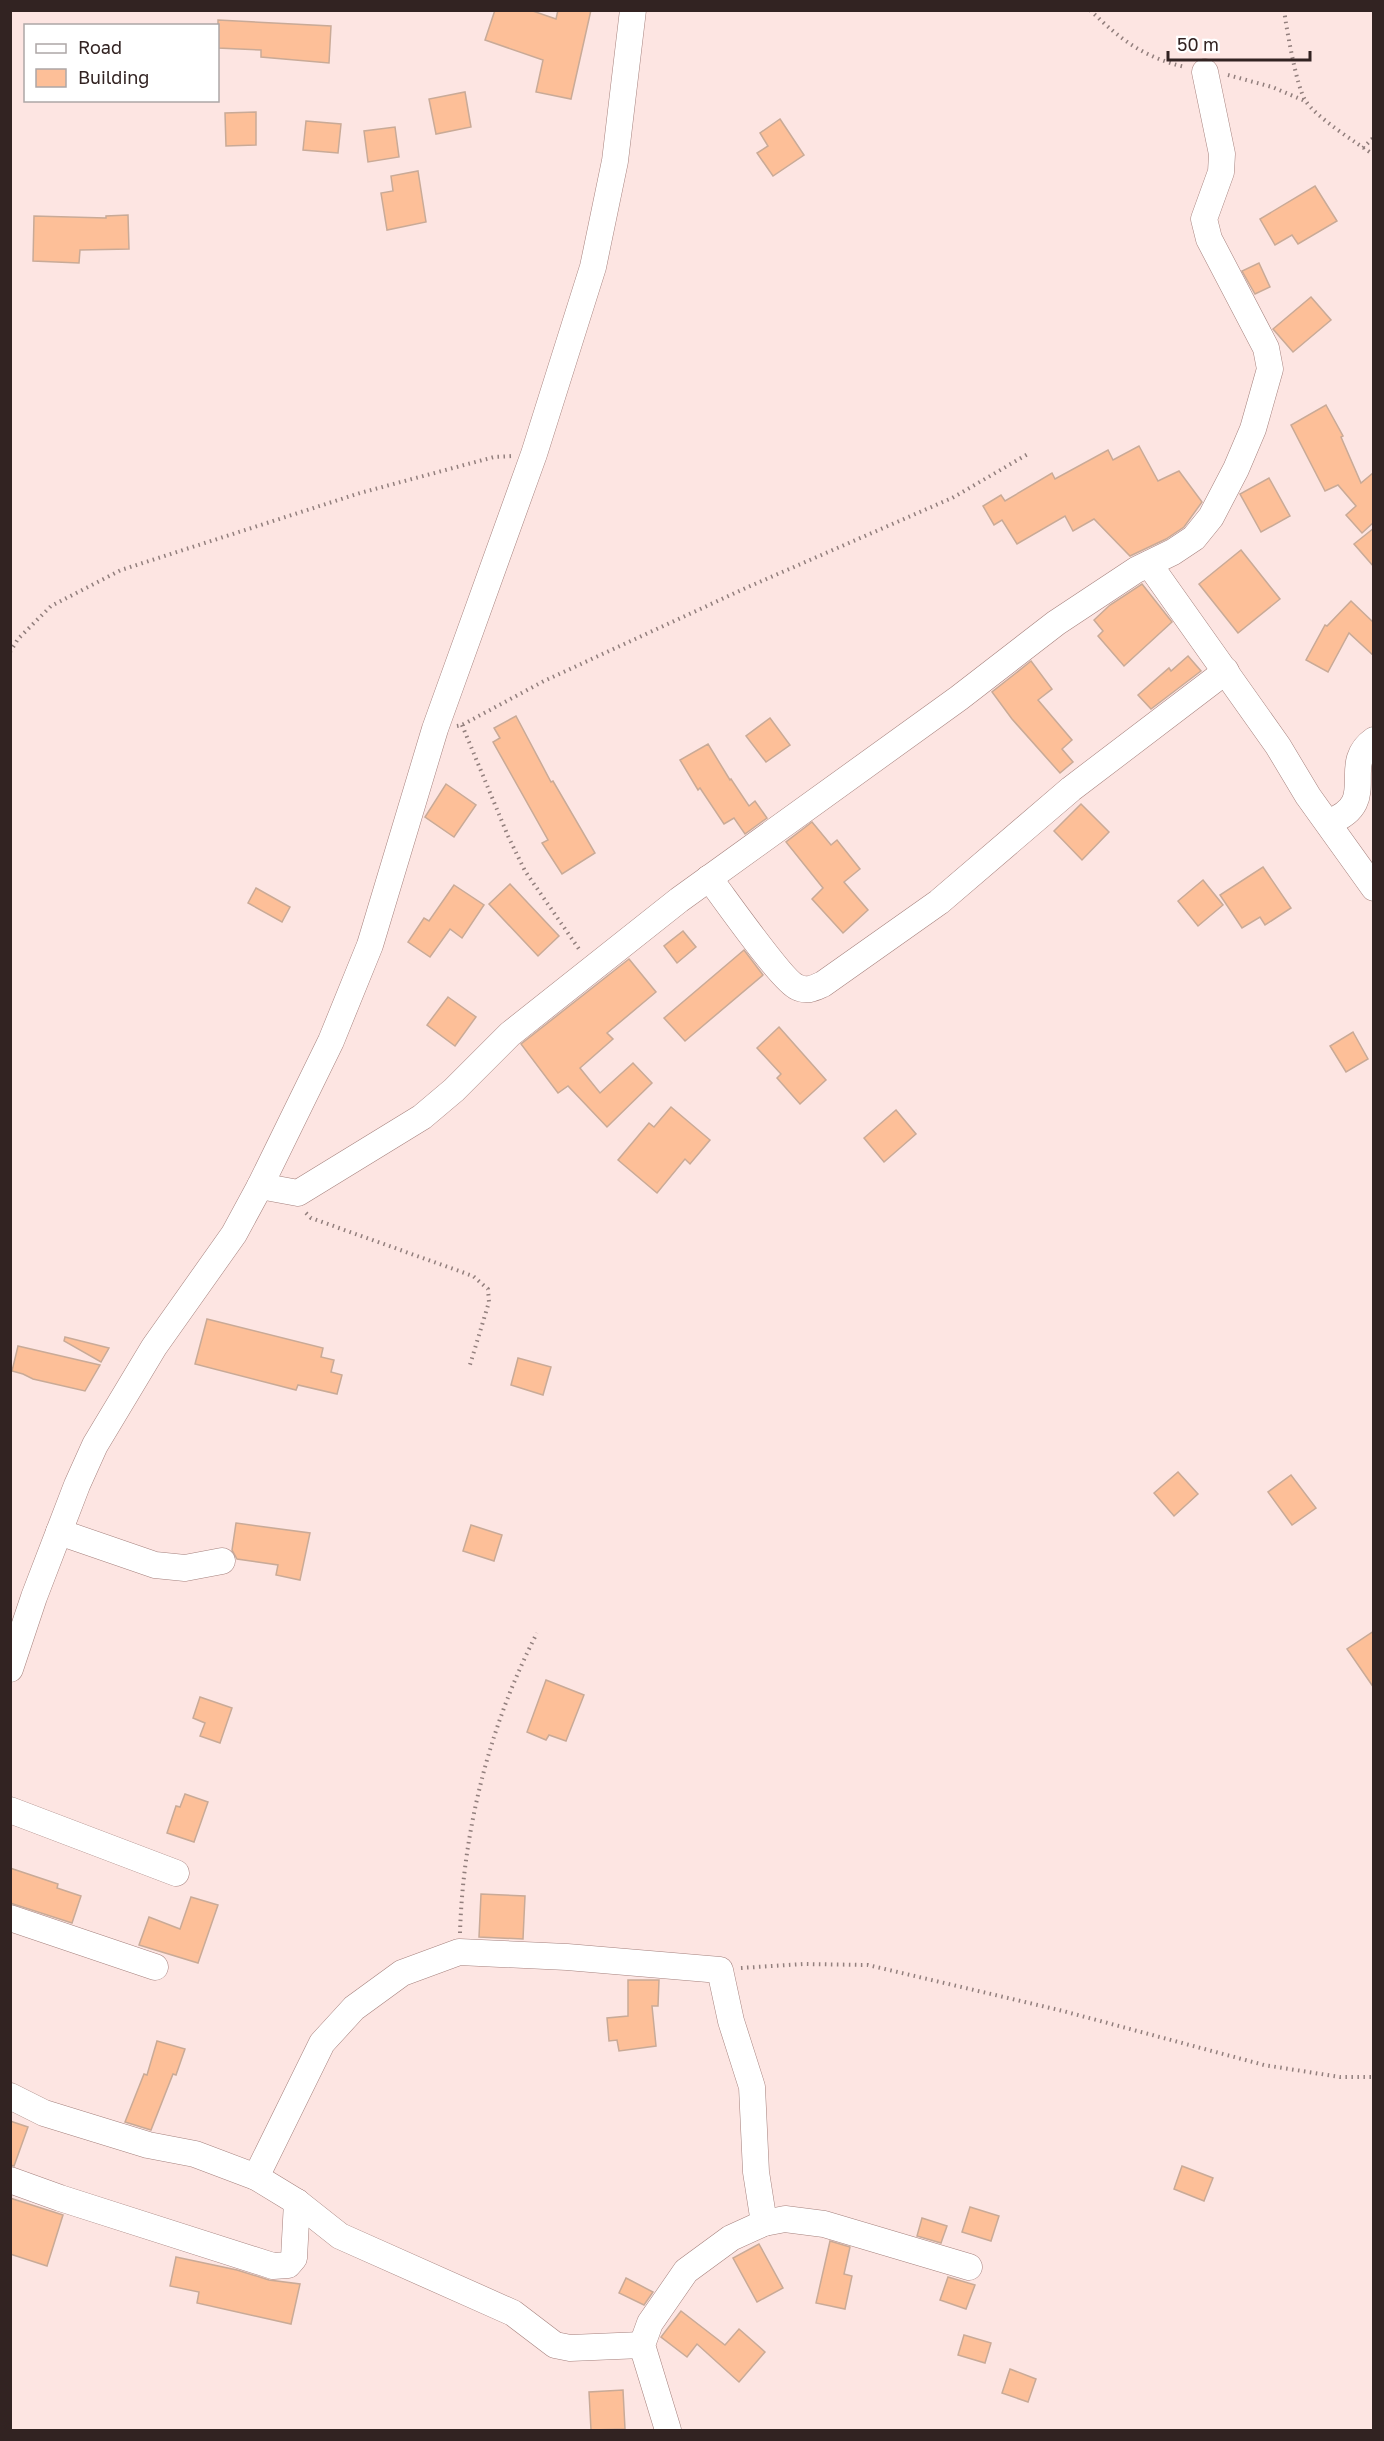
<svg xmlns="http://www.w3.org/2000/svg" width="1384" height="2441" font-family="'Golos Text',sans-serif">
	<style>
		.building { fill: #fdbf98; stroke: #c9aa97; stroke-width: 1.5 }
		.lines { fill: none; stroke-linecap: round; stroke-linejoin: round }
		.minor-casing { stroke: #a5817d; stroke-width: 27 }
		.path { stroke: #927f7d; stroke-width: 4; stroke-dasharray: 1.5 4.5; stroke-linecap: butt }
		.minor { stroke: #fff; stroke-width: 26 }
	</style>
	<rect width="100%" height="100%" fill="#fde5e2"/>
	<g class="building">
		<path d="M 495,10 L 530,10 L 556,19 L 558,10 L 591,10 L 571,99 L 536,92 L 543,60 L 485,40 Z"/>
		<path d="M 218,20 L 331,26 L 329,63 L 261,57 L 261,50 L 218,48 Z"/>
		<path d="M 465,92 L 471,127 L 436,134 L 429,99 Z"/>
		<path d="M 256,112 L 256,145 L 226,146 L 225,113 Z"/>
		<path d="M 780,119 L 804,155 L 773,176 L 757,153 L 768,146 L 760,133 Z"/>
		<path d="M 306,121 L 341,124 L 338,153 L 303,150 Z"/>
		<path d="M 395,127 L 399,157 L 368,162 L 364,131 Z"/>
		<path d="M 418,171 L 426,222 L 387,230 L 381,193 L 393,191 L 391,176 Z"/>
		<path d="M 1315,186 L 1337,221 L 1298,244 L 1292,235 L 1275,245 L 1260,219 Z"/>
		<path d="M 128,215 L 129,249 L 80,250 L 79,263 L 33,261 L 34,216 L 106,218 L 106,216 Z"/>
		<path d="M 1259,263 L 1270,287 L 1255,294 L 1242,271 Z"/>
		<path d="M 1311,297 L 1331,320 L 1293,352 L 1273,329 Z"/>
		<path d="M 1326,405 L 1343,436 L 1341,437 L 1361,483 L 1374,472 L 1374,522 L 1362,533 L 1346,515 L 1356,506 L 1338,485 L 1325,491 L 1291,425 Z"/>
		<path d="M 1139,446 L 1158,481 L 1179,471 L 1202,502 L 1184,527 L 1166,539 L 1130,556 L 1094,519 L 1073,531 L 1065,516 L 1017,544 L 1002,520 L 994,525 L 983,506 L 1001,495 L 1005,501 L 1052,473 L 1055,479 L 1108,450 L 1113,460 Z"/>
		<path d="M 1269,478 L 1290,516 L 1261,532 L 1240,494 Z"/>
		<path d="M 1374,528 L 1374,567 L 1354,544 Z"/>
		<path d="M 1241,550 L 1280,599 L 1238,633 L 1199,584 Z"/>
		<path d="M 1142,584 L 1172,622 L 1124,666 L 1098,636 L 1103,631 L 1094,620 L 1110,605 Z"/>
		<path d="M 1351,601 L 1374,623 L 1374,656 L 1349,633 L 1328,672 L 1306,660 L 1325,625 L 1327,626 Z"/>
		<path d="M 1188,656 L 1201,671 L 1151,709 L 1138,695 L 1169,668 L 1171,671 Z"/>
		<path d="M 1031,661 L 1052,689 L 1038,700 L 1072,740 L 1062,749 L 1073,762 L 1060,773 L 1012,719 L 992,692 Z"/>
		<path d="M 516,716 L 551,782 L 553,781 L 595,853 L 562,874 L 542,843 L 548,840 L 493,742 L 500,738 L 494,728 Z"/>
		<path d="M 770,718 L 790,745 L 766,762 L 746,736 Z"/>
		<path d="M 708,744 L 730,780 L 731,779 L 749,806 L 755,801 L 767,818 L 745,834 L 734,818 L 724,824 L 700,788 L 698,790 L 680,760 Z"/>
		<path d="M 446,784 L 476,805 L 454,837 L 425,817 Z"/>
		<path d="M 1081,804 L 1109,832 L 1082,860 L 1054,831 Z"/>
		<path d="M 812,822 L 831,845 L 837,840 L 860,869 L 844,882 L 868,910 L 843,933 L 812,899 L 823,888 L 786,842 Z"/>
		<path d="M 1263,867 L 1291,908 L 1265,925 L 1260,917 L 1242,928 L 1220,895 Z"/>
		<path d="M 1203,880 L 1223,905 L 1198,926 L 1178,901 Z"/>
		<path d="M 510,884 L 559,936 L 538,956 L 489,904 Z"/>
		<path d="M 454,885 L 484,905 L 462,938 L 450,929 L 430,957 L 408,942 L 424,918 L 429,921 Z"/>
		<path d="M 256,888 L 290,907 L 282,922 L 248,903 Z"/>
		<path d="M 683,931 L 696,947 L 677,963 L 664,946 Z"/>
		<path d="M 744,950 L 763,975 L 685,1041 L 664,1018 Z"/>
		<path d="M 629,959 L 656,992 L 607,1033 L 613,1039 L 580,1068 L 600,1093 L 633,1063 L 652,1083 L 607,1127 L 568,1086 L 558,1093 L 521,1044 Z"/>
		<path d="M 448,997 L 476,1017 L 455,1046 L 427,1025 Z"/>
		<path d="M 779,1027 L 826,1080 L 800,1104 L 777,1078 L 781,1074 L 757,1048 Z"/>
		<path d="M 1353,1032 L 1368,1059 L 1346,1072 L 1330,1046 Z"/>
		<path d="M 671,1107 L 710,1140 L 690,1164 L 685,1159 L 657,1193 L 618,1160 L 649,1123 L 654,1127 Z"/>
		<path d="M 896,1110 L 916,1134 L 884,1162 L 864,1138 Z"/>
		<path d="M 207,1319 L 323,1348 L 321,1357 L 334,1360 L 331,1372 L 342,1375 L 337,1394 L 298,1385 L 296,1390 L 195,1364 Z"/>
		<path d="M 65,1337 L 109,1348 L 101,1362 L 64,1341 Z"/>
		<path d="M 18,1346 L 100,1365 L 85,1391 L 33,1379 L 23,1374 L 12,1371 Z"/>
		<path d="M 518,1358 L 551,1367 L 543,1395 L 511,1385 Z"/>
		<path d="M 1178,1472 L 1198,1494 L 1174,1516 L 1154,1493 Z"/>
		<path d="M 1291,1475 L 1316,1508 L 1292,1525 L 1268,1492 Z"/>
		<path d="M 236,1523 L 310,1533 L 300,1580 L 276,1575 L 278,1565 L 237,1559 L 232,1550 Z"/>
		<path d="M 471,1525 L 502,1535 L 494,1561 L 463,1551 Z"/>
		<path d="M 1374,1631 L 1374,1688 L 1347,1649 Z"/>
		<path d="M 546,1680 L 584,1695 L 566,1741 L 549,1735 L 546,1740 L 527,1732 Z"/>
		<path d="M 200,1697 L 232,1708 L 220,1743 L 200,1736 L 205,1723 L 193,1718 Z"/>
		<path d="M 185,1794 L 208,1802 L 194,1842 L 167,1833 L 176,1806 L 180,1807 Z"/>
		<path d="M 10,1868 L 58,1884 L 57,1888 L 81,1896 L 72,1923 L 10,1903 Z"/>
		<path d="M 481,1894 L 525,1896 L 523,1939 L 479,1937 Z"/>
		<path d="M 191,1897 L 218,1905 L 198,1963 L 139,1945 L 149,1917 L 180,1929 Z"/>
		<path d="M 628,1980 L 659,1980 L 658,2006 L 652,2006 L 656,2046 L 619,2051 L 617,2040 L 609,2041 L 607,2018 L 628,2016 Z"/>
		<path d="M 157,2041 L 185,2049 L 176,2075 L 173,2074 L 151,2130 L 125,2122 L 144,2074 L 147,2075 Z"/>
		<path d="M 10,2121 L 28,2127 L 14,2166 L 10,2165 Z"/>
		<path d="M 1182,2166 L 1213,2178 L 1204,2201 L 1174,2189 Z"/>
		<path d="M 10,2198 L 63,2215 L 47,2266 L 10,2254 Z"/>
		<path d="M 970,2207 L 999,2216 L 991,2241 L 962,2232 Z"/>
		<path d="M 922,2218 L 947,2226 L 941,2243 L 917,2236 Z"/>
		<path d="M 830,2241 L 850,2247 L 844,2274 L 852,2276 L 845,2309 L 816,2303 Z"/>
		<path d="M 759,2244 L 783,2288 L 757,2302 L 733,2258 Z"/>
		<path d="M 176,2257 L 237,2270 L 269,2280 L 300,2284 L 291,2324 L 197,2303 L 199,2292 L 170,2286 Z"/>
		<path d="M 948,2277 L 975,2285 L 966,2309 L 940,2300 Z"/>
		<path d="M 626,2278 L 653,2292 L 644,2305 L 619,2293 Z"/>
		<path d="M 681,2311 L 725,2345 L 739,2329 L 765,2352 L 739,2382 L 697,2344 L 687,2357 L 661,2337 Z"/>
		<path d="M 964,2335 L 991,2343 L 985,2363 L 958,2355 Z"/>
		<path d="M 1010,2369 L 1036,2379 L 1028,2402 L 1002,2393 Z"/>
		<path d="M 623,2390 L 625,2429 L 591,2430 L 589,2392 Z"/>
	</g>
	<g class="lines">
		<g class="minor-casing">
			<g id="minor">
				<path d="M 1149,564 L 1278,746 L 1308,796 L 1374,888"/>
				<path d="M 1329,822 C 1382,802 1338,765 1374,740"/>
				<path d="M 709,878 C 723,896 782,981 797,987 C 807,992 814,988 823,984 L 939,902 L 1071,789 L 1226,671"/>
				<path d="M 260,1186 L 298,1193 L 422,1117 L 454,1090 L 510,1034 L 679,900 L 959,698 L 1056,623 L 1136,570 L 1173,552 L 1194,538 L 1211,517 L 1236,469 L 1253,429 L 1270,369 L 1266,348 L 1209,239 L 1204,219 L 1221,172 L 1222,154 L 1205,72"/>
				<path d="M 59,1532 L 155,1565 L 185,1568 L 222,1561"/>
				<path d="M 10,1669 L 34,1597 L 77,1485 L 95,1445 L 154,1347 L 234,1234 L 260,1186 L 331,1041 L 370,945 L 435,729 L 534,454 L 593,267 L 615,161 L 633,10"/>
				<path d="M 10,1810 L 176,1873"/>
				<path d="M 10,1918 L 155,1967"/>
				<path d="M 10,2096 L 44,2113 L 148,2145 L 195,2154 L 256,2177 L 297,2202 L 340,2236 L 513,2313 L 555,2345 L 570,2348 L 642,2345"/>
				<path d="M 256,2177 L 322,2043 L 354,2008 L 402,1973 L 459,1952 L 567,1957 L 720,1970 L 731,2021 L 752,2087 L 756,2172 L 764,2223"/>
				<path d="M 10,2180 L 60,2198 L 273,2266 L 288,2265 L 294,2258 L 297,2202"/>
				<path d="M 668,2430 L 642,2345 L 650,2323 L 686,2271 L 731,2238 L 764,2223 L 785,2219 L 824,2224 L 969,2267"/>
			</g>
		</g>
		<g class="path">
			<path d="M 1090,10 C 1121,40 1143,57 1185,67"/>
			<path d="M 1284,10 C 1287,31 1296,84 1305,100 C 1315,117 1357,143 1374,155"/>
			<path d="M 1228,75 L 1272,87 L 1305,101"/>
			<path d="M 1363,148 L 1374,137"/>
			<path d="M 10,652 L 18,639 L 51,606 L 121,570 L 360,493 L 494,457 L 512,456"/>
			<path d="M 462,725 L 508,836 L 525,871 L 581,952"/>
			<path d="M 457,726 L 462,725 L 544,681 L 748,587 L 952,498 L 1028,454"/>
			<path d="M 306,1213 L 311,1218 L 473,1276 L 488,1289 L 489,1302 L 469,1368"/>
			<path d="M 460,1933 C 463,1830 490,1724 537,1633"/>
			<path d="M 741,1968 L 803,1964 L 868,1965 L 1063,2011 L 1264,2065 L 1340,2077 L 1374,2077"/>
		</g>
		<use href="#minor" class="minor"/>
	</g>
	<rect width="1384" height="2441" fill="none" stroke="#322322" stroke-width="24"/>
	<rect x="24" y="24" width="195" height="78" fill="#ffffff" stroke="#ada7a7" stroke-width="1.5"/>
	<rect x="36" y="44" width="30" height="9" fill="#ffffff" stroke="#ada7a7" stroke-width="1.5"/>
	<text x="78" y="54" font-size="18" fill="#322322">Road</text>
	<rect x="36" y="69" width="30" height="18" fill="#fdbf98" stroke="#ada7a7" stroke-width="1.5"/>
	<text x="78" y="84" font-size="18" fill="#322322">Building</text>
	<path d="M1168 51v9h142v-9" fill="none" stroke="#322322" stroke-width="3"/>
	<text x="1177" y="51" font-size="18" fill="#322322" stroke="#ffffff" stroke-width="4.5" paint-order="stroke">50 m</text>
</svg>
